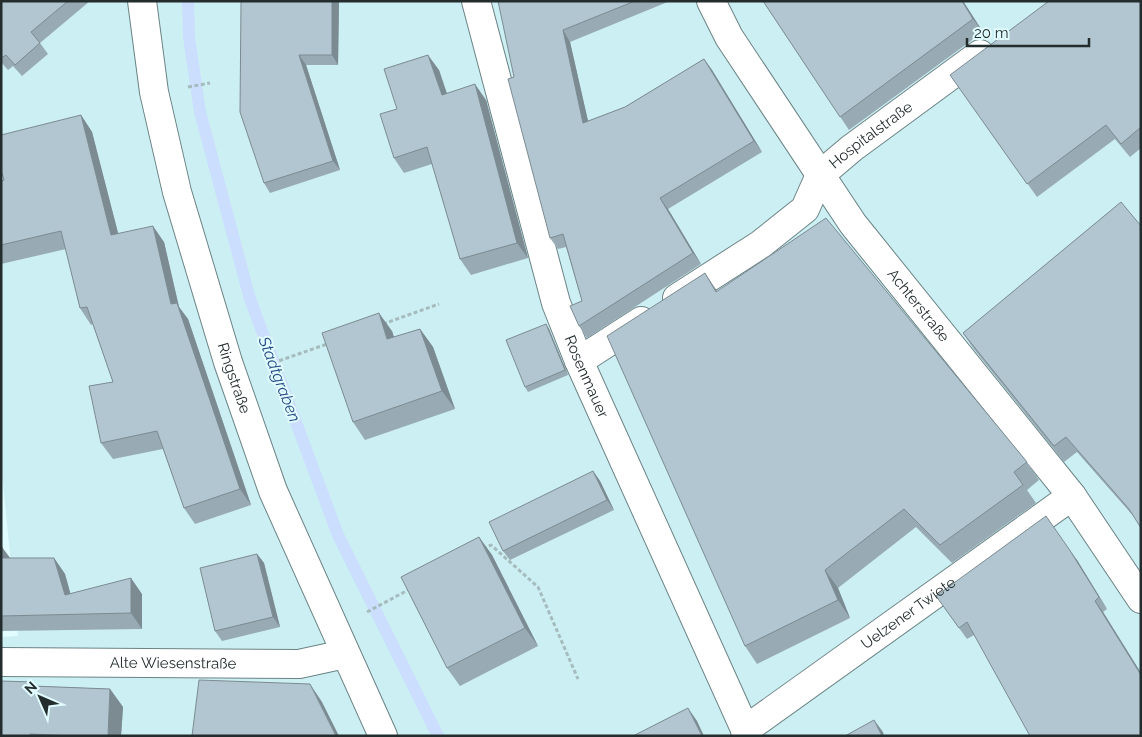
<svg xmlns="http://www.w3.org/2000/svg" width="1142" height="737" font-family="Raleway,sans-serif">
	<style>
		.built { fill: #cceff3 }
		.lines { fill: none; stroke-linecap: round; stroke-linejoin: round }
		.stream { stroke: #cbdefe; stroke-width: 12 }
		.minor-casing { stroke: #6b8385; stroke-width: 30 }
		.path { stroke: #a5bbbd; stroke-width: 3; stroke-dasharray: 4 2.5; stroke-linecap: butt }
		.minor { stroke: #fff; stroke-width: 28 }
		.wall { fill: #98aab4 }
		.shaded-wall { fill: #7c8b92 }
		.building { fill: #b1c6d1; stroke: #7c8b92 }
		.labels { text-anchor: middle; stroke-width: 4; stroke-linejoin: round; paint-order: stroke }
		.street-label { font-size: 15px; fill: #232d2e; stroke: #e1fcfe }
		.water-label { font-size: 16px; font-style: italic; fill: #224783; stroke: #e1fcfe }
	</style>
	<rect width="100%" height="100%" fill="#e1fcfe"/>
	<path class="built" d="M 1,1 L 1141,1 L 1141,736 L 1,736 L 1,637 L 18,636 L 1,462 Z"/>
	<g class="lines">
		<path class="stream" d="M 188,1 L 189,37 L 200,112 L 250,299 L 338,535 L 438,736"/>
		<g class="minor-casing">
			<g id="minor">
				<path id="s1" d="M 142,1 L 154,92 L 177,192 L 228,362 L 273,491 L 383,736"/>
				<path id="s2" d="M 476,1 L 556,303 L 579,361 L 748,736"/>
				<path id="s3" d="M 711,1 L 729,37 L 853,224 L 1072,496 L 1141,599"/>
				<path id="s4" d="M 677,298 L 761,244 L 805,209 L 820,175 L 852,148 L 980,54"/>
				<path d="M 579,361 L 641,321"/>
				<path id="s5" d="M 1,662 L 299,664 L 345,654"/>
				<path id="s6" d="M 745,730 L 1072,496"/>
			</g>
		</g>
		<g class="path">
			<path d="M 188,87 L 210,83"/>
			<path d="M 383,324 L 439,304"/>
			<path d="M 267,365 L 330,343"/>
			<path d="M 483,549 L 491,545 L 538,587 L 578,679"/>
			<path d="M 367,612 L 410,589"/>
		</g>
		<use href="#minor" class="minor"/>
	</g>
	<g class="wall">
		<path d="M 1,1 L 90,1 L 40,43 L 48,54 L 22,76 L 13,66 L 8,70 L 1,62 Z"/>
		<path d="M 241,1 L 339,1 L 338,65 L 306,65 L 340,170 L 270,193 L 264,183 Z"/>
		<path d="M 498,1 L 670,1 L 570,42 L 588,121 L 625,107 L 704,59 L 712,70 L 762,152 L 668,209 L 701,264 L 587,338 L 579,326 L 582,301 L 566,247 L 558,249 L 550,238 Z"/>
		<path d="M 763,1 L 963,1 L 983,32 L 849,130 Z"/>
		<path d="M 1141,1 L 1141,148 L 1130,157 L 1115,139 L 1037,197 L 950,75 Z"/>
		<path d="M 439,70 L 447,93 L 486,100 L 528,258 L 471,275 L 460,259 L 432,164 L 404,173 L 394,158 L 397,109 Z"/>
		<path d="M 81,115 L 92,132 L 118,234 L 164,242 L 179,307 L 188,319 L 251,505 L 195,524 L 184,508 L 163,449 L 113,459 L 101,443 L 113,382 L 93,324 L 91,325 L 80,308 L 66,249 L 1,264 L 1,181 L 4,180 Z"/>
		<path d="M 1121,202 L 1135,518 L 1077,452 L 1064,462 L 973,348 L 963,333 Z"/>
		<path d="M 718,291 L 1027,462 L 1039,480 L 1027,490 L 1036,503 L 952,563 L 916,527 L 838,588 L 850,618 L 757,664 L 745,646 Z"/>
		<path d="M 546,324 L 549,329 L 568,375 L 528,392 L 525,387 Z"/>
		<path d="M 420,329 L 433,347 L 455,409 L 365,440 L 353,422 L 392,331 L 394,337 Z"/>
		<path d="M 593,471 L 600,481 L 614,510 L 510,560 L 503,551 Z"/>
		<path d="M 479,537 L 492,555 L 538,646 L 460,686 L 447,668 Z"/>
		<path d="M 1,547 L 10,558 L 54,558 L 65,574 L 70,593 L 142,594 L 142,629 L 1,631 Z"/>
		<path d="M 257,554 L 264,563 L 280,627 L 222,641 L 215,631 Z"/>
		<path d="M 1077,560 L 1107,609 L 1103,612 L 1141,673 L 1141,736 L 974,635 L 967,639 L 936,596 Z"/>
		<path d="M 35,686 L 110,689 L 123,707 L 121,736 L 1,736 Z"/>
	</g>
	<g class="shaded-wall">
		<path d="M 332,1 L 339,1 L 338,65 L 332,55 Z"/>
		<path d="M 962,1 L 963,1 L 983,32 L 973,19 Z"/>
		<path d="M 563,30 L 570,42 L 591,134 L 583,123 Z"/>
		<path d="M 299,55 L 306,65 L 340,170 L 333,161 Z"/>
		<path d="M 428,55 L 439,70 L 452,110 L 442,95 Z"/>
		<path d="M 704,59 L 712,70 L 762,152 L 754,141 Z"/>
		<path d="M 475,84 L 486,100 L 528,258 L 517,243 Z"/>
		<path d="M 81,115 L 92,132 L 123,252 L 111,235 Z"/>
		<path d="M 660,198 L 668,209 L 701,264 L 693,253 Z"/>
		<path d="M 153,226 L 164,242 L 179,307 L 188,319 L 251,505 L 240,489 L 171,304 Z"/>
		<path d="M 705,273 L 717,291 L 729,310 L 716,292 Z"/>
		<path d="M 379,313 L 392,331 L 400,357 L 387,339 Z"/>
		<path d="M 546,324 L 549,329 L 568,375 L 565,370 Z"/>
		<path d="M 420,329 L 433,347 L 455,409 L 442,391 Z"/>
		<path d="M 593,471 L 600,481 L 614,510 L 607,500 Z"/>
		<path d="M 479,537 L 492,555 L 538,646 L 525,628 Z"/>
		<path d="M 2,547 L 13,562 L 2,558 Z"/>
		<path d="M 1069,549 L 1077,560 L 1107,609 L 1099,597 Z"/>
		<path d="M 257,554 L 264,563 L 280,627 L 273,617 Z"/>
		<path d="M 54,558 L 65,574 L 75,610 L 65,595 Z"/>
		<path d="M 825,570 L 838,588 L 850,618 L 838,600 Z"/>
		<path d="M 131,578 L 142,594 L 142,629 L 131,613 Z"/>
		<path d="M 1095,601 L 1103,612 L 1141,673 L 1141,675 Z"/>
		<path d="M 310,684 L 322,702 L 339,736 L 336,736 Z"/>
		<path d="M 110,689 L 123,707 L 121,736 L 108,736 Z"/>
		<path d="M 688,708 L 697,721 L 704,736 L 702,736 Z"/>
		<path d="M 874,720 L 883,732 L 884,736 L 882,736 Z"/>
	</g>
	<g class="building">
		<path d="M 1,1 L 68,1 L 31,32 L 40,43 L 15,65 L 6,55 L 1,58 Z"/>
		<path d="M 241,1 L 332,1 L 332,55 L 299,55 L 333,161 L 264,183 L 240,112 Z"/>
		<path d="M 498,1 L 635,1 L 563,30 L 583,123 L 625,107 L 704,59 L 754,141 L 660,198 L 693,253 L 579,326 L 570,306 L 582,301 L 563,234 L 550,238 L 508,79 L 514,77 Z"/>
		<path d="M 763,1 L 962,1 L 973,19 L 840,117 Z"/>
		<path d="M 1049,1 L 1141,1 L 1141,127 L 1121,144 L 1106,125 L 1027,184 L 950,75 Z"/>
		<path d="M 428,55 L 442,95 L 475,84 L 517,243 L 460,259 L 427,147 L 394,158 L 380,114 L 397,109 L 384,69 Z"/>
		<path d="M 81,115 L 111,235 L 153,226 L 171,304 L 177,303 L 240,489 L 184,508 L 157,431 L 101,443 L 89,386 L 113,382 L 87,307 L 80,308 L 61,231 L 1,245 L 1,181 L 4,180 L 1,170 L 1,135 Z"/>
		<path d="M 1121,202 L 1141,226 L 1141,528 L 1129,509 L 1066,437 L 1054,446 L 963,333 Z"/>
		<path d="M 826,218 L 1027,462 L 1014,472 L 1023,485 L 940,545 L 904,509 L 825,570 L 838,600 L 745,646 L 607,336 L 705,273 L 716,292 Z"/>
		<path d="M 379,313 L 387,339 L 420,329 L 442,391 L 353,422 L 322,333 Z"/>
		<path d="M 546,324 L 565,370 L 525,387 L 506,340 Z"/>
		<path d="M 593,471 L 607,500 L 503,551 L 489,522 Z"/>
		<path d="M 1046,516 L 1069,549 L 1099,597 L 1095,601 L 1141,675 L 1141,736 L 1030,736 L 967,622 L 959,628 L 936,596 Z"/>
		<path d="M 479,537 L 525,628 L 447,668 L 401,577 Z"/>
		<path d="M 1,547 L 2,547 L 2,558 L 54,558 L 65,595 L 131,578 L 131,613 L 1,616 Z"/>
		<path d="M 257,554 L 273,617 L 215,631 L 200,568 Z"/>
		<path d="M 199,680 L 310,684 L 336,736 L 192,736 Z"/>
		<path d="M 1,681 L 33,682 L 32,686 L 110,689 L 108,736 L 74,736 L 30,734 L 30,736 L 1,736 Z"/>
		<path d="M 688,708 L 702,736 L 633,736 Z"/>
		<path d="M 874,720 L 882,736 L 845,736 Z"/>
	</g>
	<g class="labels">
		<g class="street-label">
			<text dy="5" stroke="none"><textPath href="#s4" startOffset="258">Hospitalstraße</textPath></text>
			<text dy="5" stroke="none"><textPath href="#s3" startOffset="369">Achterstraße</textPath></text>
			<text dy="5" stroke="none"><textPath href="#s2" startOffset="392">Rosenmauer</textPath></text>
			<text dy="5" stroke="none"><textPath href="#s1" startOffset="389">Ringstraße</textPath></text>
			<text dy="5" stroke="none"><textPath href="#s6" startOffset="201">Uelzener Twiete</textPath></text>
			<text dy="5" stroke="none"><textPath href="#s5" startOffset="172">Alte Wiesenstraße</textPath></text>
		</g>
		<g class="water-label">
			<text transform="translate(280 379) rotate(69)" y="6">Stadtgraben</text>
		</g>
	</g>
	<rect width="1142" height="737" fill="none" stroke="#232d2e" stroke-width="5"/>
	<g transform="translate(40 697) rotate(315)" stroke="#e1fcfe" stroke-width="4" paint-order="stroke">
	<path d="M0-4L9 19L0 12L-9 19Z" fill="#232d2e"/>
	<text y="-8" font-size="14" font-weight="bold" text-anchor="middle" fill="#232d2e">N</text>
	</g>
	<path d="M967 38v8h122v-8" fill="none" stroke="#232d2e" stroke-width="2.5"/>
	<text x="974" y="38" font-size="15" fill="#232d2e" stroke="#e1fcfe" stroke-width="4" paint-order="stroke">20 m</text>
</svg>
